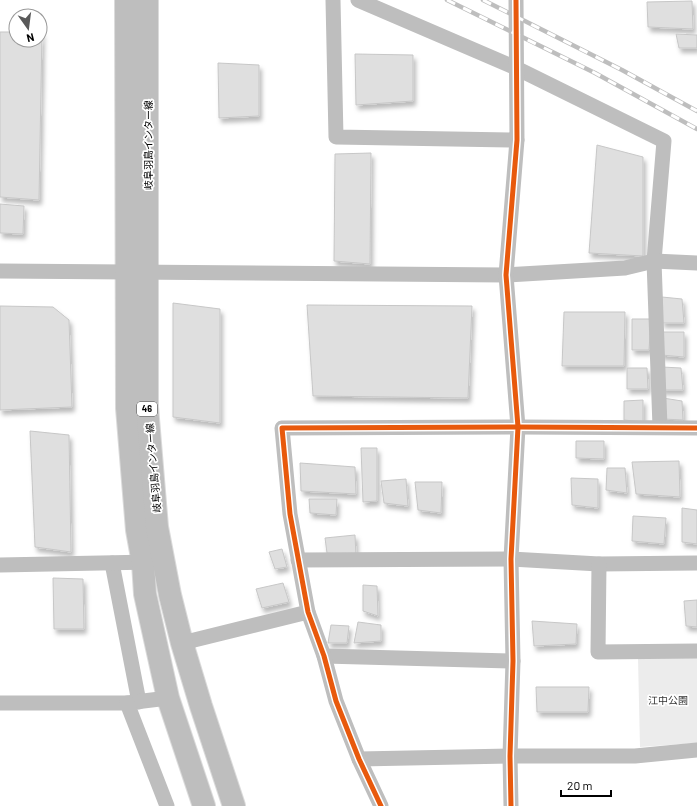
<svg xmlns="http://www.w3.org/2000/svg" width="697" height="806" font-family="Barlow,'Noto Sans JP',sans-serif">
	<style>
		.green { fill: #ececec }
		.building { fill: #dfdfdf; stroke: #c7c7c7; filter: url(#shadow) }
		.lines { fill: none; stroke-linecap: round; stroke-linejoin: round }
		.primary-casing { stroke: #dbdbdb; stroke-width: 24 }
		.street { stroke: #bebebe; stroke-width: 15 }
		.primary { stroke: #bebebe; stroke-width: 22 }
		.rail-casing { stroke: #bebebe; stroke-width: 4.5 }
		.rail { stroke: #fff; stroke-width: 3; stroke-dasharray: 9; stroke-linecap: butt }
		.cycleway-casing { stroke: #fff; stroke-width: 8 }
		.cycleway { stroke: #e8590c; stroke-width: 5 }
		.labels { text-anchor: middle; stroke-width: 3.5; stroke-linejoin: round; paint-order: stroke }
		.shield { fill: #fff; stroke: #4c4c4c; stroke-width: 1 }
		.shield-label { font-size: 9px; font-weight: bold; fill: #000 }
		.street-label { font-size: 10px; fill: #000; stroke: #fff }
		.park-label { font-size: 10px; fill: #333; stroke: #fff }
	</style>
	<defs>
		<filter id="shadow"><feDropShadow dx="2.5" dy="4.5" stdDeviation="2" flood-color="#0004"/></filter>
	</defs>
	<rect width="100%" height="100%" fill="#fff"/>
	<path class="green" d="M 697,657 L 697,743 L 640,747 L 638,658 Z"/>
	<g class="building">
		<path d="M 692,1 L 693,29 L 648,27 L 647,2 Z"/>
		<path d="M 0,32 L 16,32 L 16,40 L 40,40 L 40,32 L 42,32 L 39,200 L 0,197 Z"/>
		<path d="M 676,34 L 697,35 L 697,48 L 679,48 Z"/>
		<path d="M 355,54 L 413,55 L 413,101 L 356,105 Z"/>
		<path d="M 218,63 L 259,65 L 259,116 L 219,118 Z"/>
		<path d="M 597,145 L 643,157 L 643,256 L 589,253 Z"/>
		<path d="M 371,153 L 370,264 L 334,261 L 335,154 Z"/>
		<path d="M 0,204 L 24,206 L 23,234 L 0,233 Z"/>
		<path d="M 662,297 L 682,299 L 684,323 L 662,323 Z"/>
		<path d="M 173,303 L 220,309 L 220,423 L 173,417 Z"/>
		<path d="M 307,305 L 472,306 L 468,398 L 313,396 Z"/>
		<path d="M 0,306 L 53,307 L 69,320 L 72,407 L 0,410 Z"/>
		<path d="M 564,312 L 625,312 L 624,366 L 562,366 Z"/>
		<path d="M 632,319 L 651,319 L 649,350 L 632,350 Z"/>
		<path d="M 660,332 L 684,332 L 684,357 L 661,355 Z"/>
		<path d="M 662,367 L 681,368 L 683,390 L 661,390 Z"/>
		<path d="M 627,368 L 647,368 L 648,389 L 627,389 Z"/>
		<path d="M 663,398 L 682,401 L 683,420 L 663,419 Z"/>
		<path d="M 643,400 L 643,422 L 624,420 L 624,401 Z"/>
		<path d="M 30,431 L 69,435 L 71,552 L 35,547 Z"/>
		<path d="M 576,441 L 604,441 L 604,459 L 576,458 Z"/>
		<path d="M 361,448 L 377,448 L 377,501 L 363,502 Z"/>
		<path d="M 679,461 L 680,497 L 636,494 L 632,462 Z"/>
		<path d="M 300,463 L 355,467 L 356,494 L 301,491 Z"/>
		<path d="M 607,468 L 625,468 L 627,493 L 606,490 Z"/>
		<path d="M 571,478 L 598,479 L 598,508 L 572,505 Z"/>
		<path d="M 406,479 L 408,506 L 384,503 L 381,481 Z"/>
		<path d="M 415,482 L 442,482 L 441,513 L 418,510 Z"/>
		<path d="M 309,499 L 337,499 L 336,515 L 310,513 Z"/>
		<path d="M 682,508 L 697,510 L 697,544 L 682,542 Z"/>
		<path d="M 633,516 L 666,518 L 664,544 L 632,541 Z"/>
		<path d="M 355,535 L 356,556 L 327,553 L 325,538 Z"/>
		<path d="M 282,549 L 287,567 L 275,569 L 269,552 Z"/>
		<path d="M 53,578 L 83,579 L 84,629 L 54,629 Z"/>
		<path d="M 283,583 L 289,602 L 262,608 L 256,589 Z"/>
		<path d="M 363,585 L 377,586 L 378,616 L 363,611 Z"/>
		<path d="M 697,600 L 697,627 L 686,626 L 684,601 Z"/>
		<path d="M 532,621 L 577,624 L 576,644 L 534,646 Z"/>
		<path d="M 358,622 L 381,625 L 381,641 L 354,643 Z"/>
		<path d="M 331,625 L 349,626 L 347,643 L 328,643 Z"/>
		<path d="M 536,687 L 589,687 L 588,712 L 537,712 Z"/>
	</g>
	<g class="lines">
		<g class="primary-casing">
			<g id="primary">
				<path d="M 126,0 L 127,408 L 137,530 L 143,563 L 145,594 L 168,698 L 204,806"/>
				<path d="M 147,0 L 147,407 L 157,527 L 170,595 L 182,643 L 201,706 L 234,806"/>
			</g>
		</g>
		<g class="street">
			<path d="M 333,0 L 336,137 L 517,140"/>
			<path d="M 358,0 L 516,68 L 664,141 L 654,261 L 660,427"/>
			<path d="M 0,271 L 506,275 L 625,268 L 654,261 L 697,263"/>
			<path d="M 298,560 L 511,559 L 599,564 L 697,563"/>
			<path d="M 112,563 L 139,702"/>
			<path d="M 599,564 L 598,652 L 697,651"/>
			<path d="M 0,565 L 151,562"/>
			<path d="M 182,643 L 308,612"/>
			<path d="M 324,656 L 513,661"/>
			<path d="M 0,703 L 127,703 L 168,698"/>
			<path d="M 127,703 L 167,806"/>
			<path d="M 359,759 L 510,756 L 635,756 L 697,750"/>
			<path d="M 381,806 L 359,759 L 336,701 L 324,656 L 308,612 L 290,514 L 282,428 L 518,427 L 697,428"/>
			<path d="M 511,806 L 510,756 L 513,661 L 511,559 L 518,427 L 506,275 L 517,140 L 516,0"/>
		</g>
		<use href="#primary" class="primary"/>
		<g class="rail-casing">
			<g id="rail">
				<path d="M 447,0 L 595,73 L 697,129"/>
				<path d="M 483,0 L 622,70 L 697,111"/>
			</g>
		</g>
		<use href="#rail" class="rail"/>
		<g class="cycleway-casing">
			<g id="cycleway">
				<path d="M 381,806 L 359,759 L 336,701 L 324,656 L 308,612 L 290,514 L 282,428 L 518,427 L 697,428"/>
				<path d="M 511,806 L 510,756 L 513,661 L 511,559 L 518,427 L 506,275 L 517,140 L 516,0"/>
			</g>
		</g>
		<use href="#cycleway" class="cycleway"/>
	</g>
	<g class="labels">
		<rect class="shield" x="137" y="402" width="20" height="14" rx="3"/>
		<g class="shield-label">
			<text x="147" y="412">46</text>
		</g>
		<g class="street-label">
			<text transform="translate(148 145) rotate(-90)" y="4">岐阜羽島インター線</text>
			<text transform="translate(153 468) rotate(-95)" y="4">岐阜羽島インター線</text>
		</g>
		<g class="park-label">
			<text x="668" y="704">江中公園</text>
		</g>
	</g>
	<g transform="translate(28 28) rotate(166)"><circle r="19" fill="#ffffff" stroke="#999999"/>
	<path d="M0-3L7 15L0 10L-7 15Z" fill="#595959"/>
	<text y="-6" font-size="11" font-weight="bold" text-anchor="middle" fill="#000000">N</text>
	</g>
	<path d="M561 790v6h50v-6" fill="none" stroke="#000000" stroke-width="2"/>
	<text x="567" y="790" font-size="12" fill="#000000" stroke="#ffffff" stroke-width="3" paint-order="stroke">20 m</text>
</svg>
